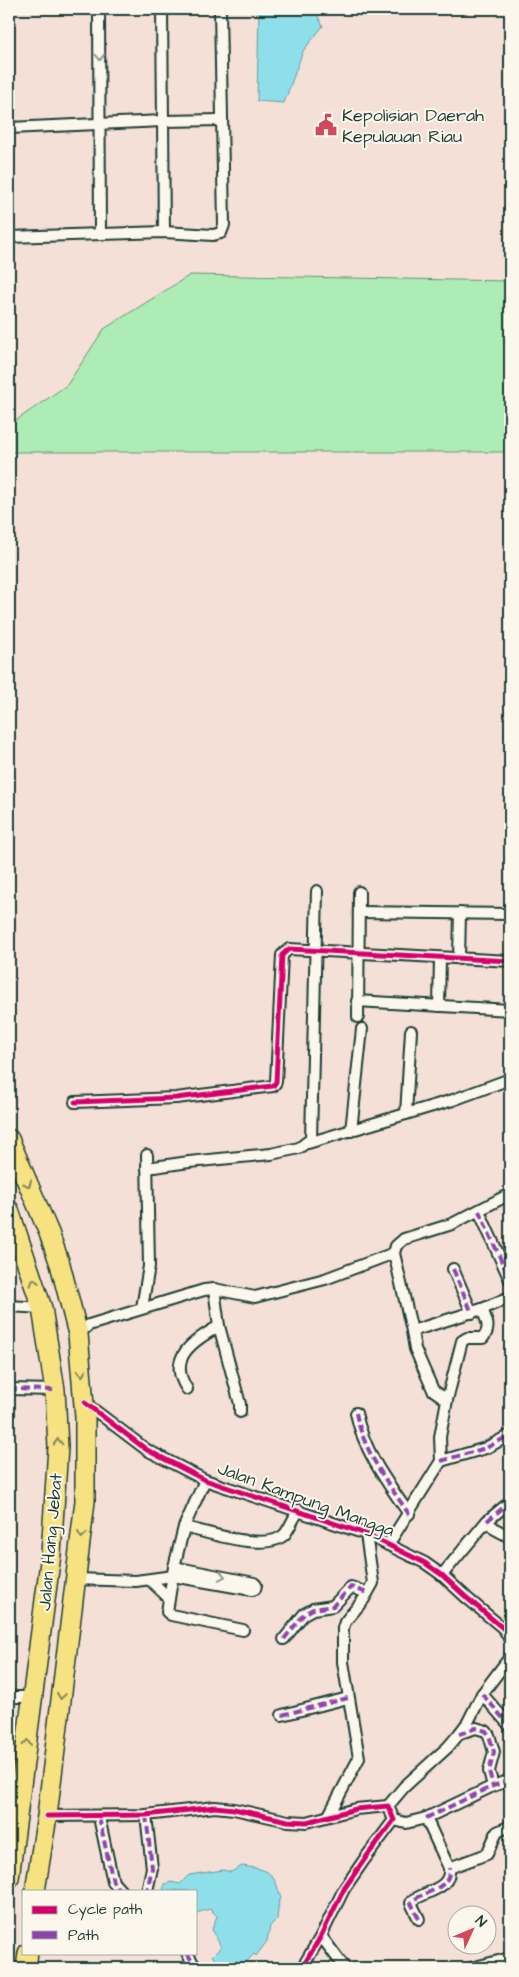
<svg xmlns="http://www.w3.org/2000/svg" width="519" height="1977" font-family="'Architects Daughter',sans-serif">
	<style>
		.green { fill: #adecb4; stroke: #669474 }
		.water { fill: #8fdfeb; stroke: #629ea2 }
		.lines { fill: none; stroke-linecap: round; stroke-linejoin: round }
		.street-casing { stroke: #1f3d34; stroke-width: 14 }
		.highway-casing { stroke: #1f3d34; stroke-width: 22 }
		.street { stroke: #fbf7ec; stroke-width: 10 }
		.highway { stroke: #f7e281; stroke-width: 19 }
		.quiet { stroke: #8e44ad; stroke-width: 4; stroke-dasharray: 8 4; stroke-linecap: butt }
		.cycleway-casing { stroke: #fbf7ec; stroke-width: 8 }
		.cycleway { stroke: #d6006c; stroke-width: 5 }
		.oneway { stroke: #8d9a90 }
		.oneway2 { stroke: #808757 }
		.labels { text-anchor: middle; stroke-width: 4; stroke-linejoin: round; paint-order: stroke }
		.poi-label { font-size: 18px; fill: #1f3d34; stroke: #fbf7ec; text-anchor: start }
		.street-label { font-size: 18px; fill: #1f3d34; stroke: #fbf7ec }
	</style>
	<rect width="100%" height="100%" fill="#f4e0d6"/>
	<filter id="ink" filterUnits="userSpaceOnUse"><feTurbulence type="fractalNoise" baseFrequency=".02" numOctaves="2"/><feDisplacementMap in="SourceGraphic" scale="10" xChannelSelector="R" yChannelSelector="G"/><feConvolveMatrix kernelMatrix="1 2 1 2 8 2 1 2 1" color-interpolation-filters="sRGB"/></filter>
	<g filter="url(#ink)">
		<path class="green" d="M 190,275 L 510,281 L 510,452 L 9,452 L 9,434 L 11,424 L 67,385 L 104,329 Z"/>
		<g class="water">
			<path d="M 259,9 L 314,9 L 323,26 L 303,51 L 284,103 L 257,101 Z"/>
			<path d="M 242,1866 C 271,1870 273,1871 281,1899 L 279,1901 L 277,1919 L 270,1926 L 267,1941 L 256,1956 L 254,1954 L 243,1965 L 244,1968 L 224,1968 L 212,1956 L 221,1947 L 212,1929 L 217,1916 L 210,1909 L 196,1913 L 196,1891 L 163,1890 L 165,1884 L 171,1882 L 180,1884 L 189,1875 L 223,1870 L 231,1872 Z"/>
		</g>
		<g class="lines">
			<g class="street-casing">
				<g id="street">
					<path d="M 99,9 L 100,233"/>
					<path d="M 162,9 L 164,232"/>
					<path d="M 9,128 L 163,121 L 222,120"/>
					<path d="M 9,237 L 164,232 L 213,235 L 221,233 L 224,225 L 220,9"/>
					<path d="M 359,912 L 510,914"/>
					<path d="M 459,959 L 460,913"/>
					<path d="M 357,1001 L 510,1010"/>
					<path d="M 439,1006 L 440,958"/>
					<path d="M 358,1017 L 359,892"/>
					<path d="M 75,1102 L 176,1098 L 273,1086 L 276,1082 L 282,955 L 289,949 L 510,961"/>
					<path d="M 406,1114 L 411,1031"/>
					<path d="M 351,1131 L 362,1029"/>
					<path d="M 308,1143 L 453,1100 L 510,1079"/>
					<path d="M 147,1168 L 189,1162 L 271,1154 L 299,1148 L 311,1139 L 317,891"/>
					<path d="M 510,1194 L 452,1224 L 404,1239 L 396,1246 L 394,1253 L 412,1331 L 482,1309 L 510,1297"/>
					<path d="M 479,1211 L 510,1280"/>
					<path d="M 453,1269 L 472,1313"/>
					<path d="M 214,1289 L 219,1326 L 240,1404 L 240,1412"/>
					<path d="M 9,1306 L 42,1308"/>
					<path d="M 142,1308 L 149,1266 L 147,1155"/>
					<path d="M 78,1334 L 89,1325 L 204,1290 L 214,1289 L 255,1297 L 325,1279 L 394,1253"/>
					<path d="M 9,1389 L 55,1390"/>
					<path d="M 187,1389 C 166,1357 194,1341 219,1326"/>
					<path d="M 447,1400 L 462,1341 L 467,1338 L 483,1338 C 491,1328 487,1321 482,1309"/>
					<path d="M 85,1403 L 147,1450 L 205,1480 L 366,1534 L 425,1563 L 442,1575 L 467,1598 L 504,1629 L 510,1625"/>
					<path d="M 356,1413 C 364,1452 387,1482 409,1514"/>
					<path d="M 441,1461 L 486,1448 L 510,1435"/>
					<path d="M 205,1480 L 184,1527 L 174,1567 L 167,1612 L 171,1615 L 243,1630"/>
					<path d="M 487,1521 L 510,1502"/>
					<path d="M 184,1527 C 207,1532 267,1553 285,1534 C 290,1527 294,1517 299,1510"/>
					<path d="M 388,1545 L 441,1461 L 440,1437 L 447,1400 L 433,1390 L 415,1349 L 412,1331"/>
					<path d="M 442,1575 L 487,1521 L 495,1529 L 510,1537"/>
					<path d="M 76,1579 L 136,1581 L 173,1576 L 252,1590 L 255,1589 L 256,1585 L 254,1583 L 174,1567"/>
					<path d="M 150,1580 L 169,1598"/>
					<path d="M 504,1629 L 510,1640"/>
					<path d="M 284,1639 L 304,1614 L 313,1609 L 333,1606 L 351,1587 L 367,1593"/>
					<path d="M 482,1694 L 510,1726"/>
					<path d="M 9,1697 L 34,1697"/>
					<path d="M 282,1715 L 348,1698"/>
					<path d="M 460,1733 L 476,1728 L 486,1731 L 489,1735 L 494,1752 L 489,1771 L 493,1786"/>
					<path d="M 388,1806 L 404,1787 L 448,1747 L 459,1734 L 468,1722 L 482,1694 L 510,1657"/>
					<path d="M 146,1815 L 152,1868 L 147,1891"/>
					<path d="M 329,1815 L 359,1758 L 343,1662 L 343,1628 L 345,1622 L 364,1599 L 373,1583 L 366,1534"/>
					<path d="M 47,1816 L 146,1815 L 215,1807 L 234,1809 L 288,1821 L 307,1822 L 356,1809 L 388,1806 L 394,1820 L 364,1860 L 344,1889 L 321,1936 L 302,1968"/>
					<path d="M 99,1817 L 113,1882 L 121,1891"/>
					<path d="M 426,1818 L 493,1786 L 510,1780"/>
					<path d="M 394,1820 L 406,1823 L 426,1818 L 449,1868 L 487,1854 L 497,1832 L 510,1826"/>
					<path d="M 419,1919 L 411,1903 L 412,1901 C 425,1891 452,1889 449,1868"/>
					<path d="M 321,1936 L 345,1968"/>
					<path d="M 187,1953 L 196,1968"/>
					<path d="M 471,1968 L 510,1958"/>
				</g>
			</g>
			<g class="highway-casing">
				<g id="highway">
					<path d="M 9,1139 L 49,1233 L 60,1264 L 78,1334 L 85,1417 L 85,1501 L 47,1816 L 35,1891"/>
					<path d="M 9,1210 L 42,1308 L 55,1390 L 58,1447 L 51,1554 L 9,1878"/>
					<path d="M 26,1968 L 28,1953"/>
				</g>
			</g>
			<use href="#street" class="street"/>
			<use href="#highway" class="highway"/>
			<g class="quiet">
				<path d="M 479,1211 L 510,1280"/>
				<path d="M 453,1269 L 472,1313"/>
				<path d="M 9,1389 L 55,1390"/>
				<path d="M 356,1413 C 364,1452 387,1482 409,1514"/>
				<path d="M 441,1461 L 486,1448 L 510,1435"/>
				<path d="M 487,1521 L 510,1502"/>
				<path d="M 284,1639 L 304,1614 L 313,1609 L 333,1606 L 351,1587 L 367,1593"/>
				<path d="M 482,1694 L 510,1726"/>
				<path d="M 282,1715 L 348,1698"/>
				<path d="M 459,1734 L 476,1728 L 486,1731 L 489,1735 L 494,1752 L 489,1771 L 493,1786"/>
				<path d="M 146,1815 L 152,1868 L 147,1891"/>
				<path d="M 99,1817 L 113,1882 L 121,1891"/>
				<path d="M 426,1818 L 493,1786 L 510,1780"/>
				<path d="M 419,1919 L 411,1903 L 412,1901 C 425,1891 452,1889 449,1868"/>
				<path d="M 187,1953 L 196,1968"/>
			</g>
			<g class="cycleway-casing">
				<g id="cycleway">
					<path d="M 75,1102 L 176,1098 L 273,1086 L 276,1082 L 282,955 L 289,949 L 510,961"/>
					<path d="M 85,1403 L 147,1450 L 205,1480 L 366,1534 L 425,1563 L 442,1575 L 467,1598 L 504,1629 L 510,1625"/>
					<path d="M 47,1816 L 146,1815 L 215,1807 L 234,1809 L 288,1821 L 307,1822 L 356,1809 L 388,1806 L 394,1820 L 364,1860 L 344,1889 L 321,1936 L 302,1968"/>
				</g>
			</g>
			<use href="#cycleway" class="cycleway"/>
		</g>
		<defs><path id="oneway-chevron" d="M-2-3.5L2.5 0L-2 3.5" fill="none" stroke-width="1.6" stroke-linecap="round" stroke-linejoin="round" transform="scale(1.25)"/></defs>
		<g class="oneway">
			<use href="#oneway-chevron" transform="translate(100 57) rotate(89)"/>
			<use href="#oneway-chevron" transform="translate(222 1576) rotate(11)"/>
		</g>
		<g class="oneway2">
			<use href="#oneway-chevron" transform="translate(28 1184) rotate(67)"/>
			<use href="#oneway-chevron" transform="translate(34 1282) rotate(-108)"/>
			<use href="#oneway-chevron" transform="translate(82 1373) rotate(84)"/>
			<use href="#oneway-chevron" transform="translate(58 1442) rotate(-92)"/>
			<use href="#oneway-chevron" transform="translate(82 1535) rotate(96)"/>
			<use href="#oneway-chevron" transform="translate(61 1696) rotate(98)"/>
			<use href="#oneway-chevron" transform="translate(27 1743) rotate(-82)"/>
		</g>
	</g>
	<defs>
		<g id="civic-bare" transform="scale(1.725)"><path d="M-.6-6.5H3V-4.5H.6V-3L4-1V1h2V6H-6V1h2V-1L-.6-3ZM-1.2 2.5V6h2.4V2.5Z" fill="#d1495b" stroke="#fbf7ec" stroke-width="2.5" paint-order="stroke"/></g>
	</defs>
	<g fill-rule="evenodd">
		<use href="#civic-bare" x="326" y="125"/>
	</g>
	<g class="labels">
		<g class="poi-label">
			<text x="342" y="121">Kepolisian Daerah<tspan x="342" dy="21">Kepulauan Riau</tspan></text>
		</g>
		<g class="street-label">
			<text transform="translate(306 1499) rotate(20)" y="6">Jalan Kampung Mangga</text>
			<text transform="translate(50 1542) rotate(-85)" y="6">Jalan Hang Jebat</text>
		</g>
	</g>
	<rect width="519" height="1977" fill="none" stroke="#fbf7ec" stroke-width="30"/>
	<rect x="15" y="15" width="489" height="1947" fill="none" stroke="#1f3d34" stroke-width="2" filter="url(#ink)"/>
	<rect x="22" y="1890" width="175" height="65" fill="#fbf7ec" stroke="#a3ada2"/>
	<rect x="32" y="1906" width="25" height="8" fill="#d6006c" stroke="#a3ada2"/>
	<text x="68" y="1914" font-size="15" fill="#1f3d34">Cycle path</text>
	<rect x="32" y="1931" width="25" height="8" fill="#8e44ad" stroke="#a3ada2"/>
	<text x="68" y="1940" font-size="15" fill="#1f3d34">Path</text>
	<g transform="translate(472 1930) rotate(46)"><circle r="24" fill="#fbf7ec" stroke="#a3ada2"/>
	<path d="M0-4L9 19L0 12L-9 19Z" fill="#d1495b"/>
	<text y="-8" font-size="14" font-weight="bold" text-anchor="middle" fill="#1f3d34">N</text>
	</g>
</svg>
